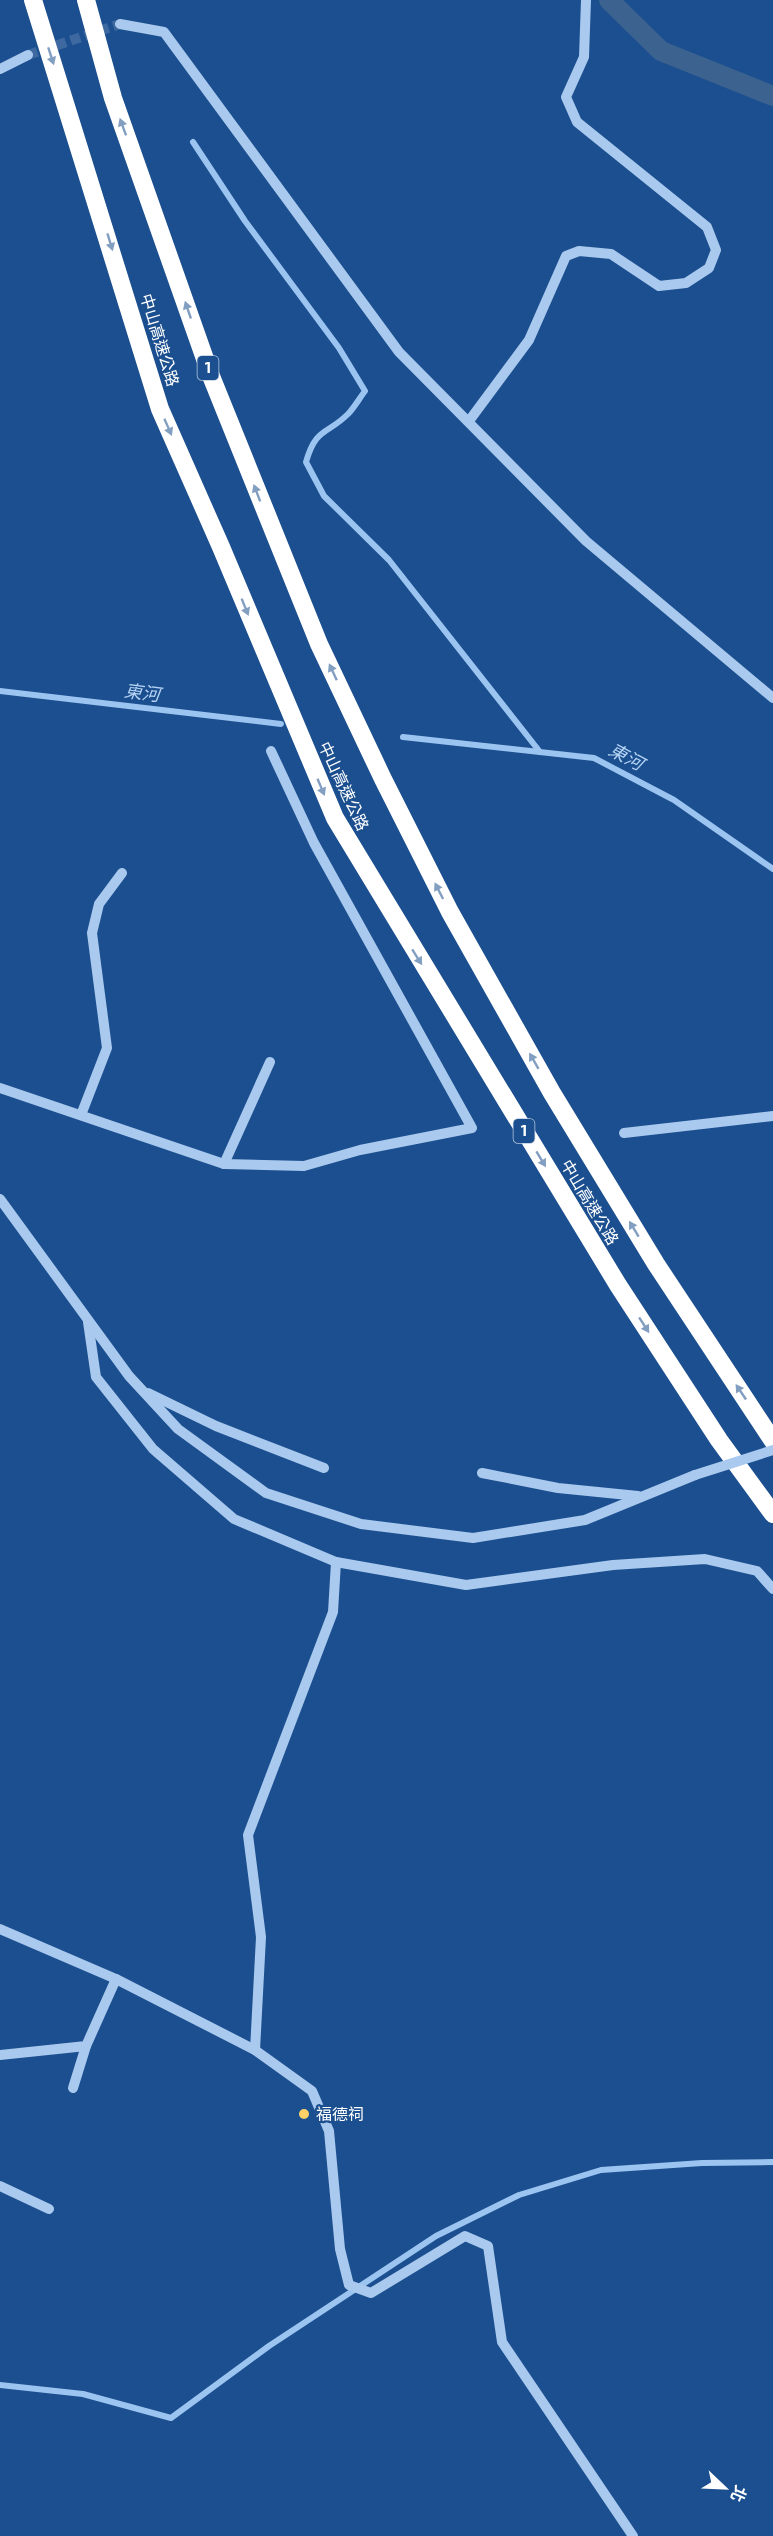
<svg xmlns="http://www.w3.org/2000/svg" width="773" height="2536" font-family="'Exo 2','Noto Sans TC',sans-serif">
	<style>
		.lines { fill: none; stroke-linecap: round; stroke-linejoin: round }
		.stream { stroke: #9cc4f0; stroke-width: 6 }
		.canal { stroke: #3c6290; stroke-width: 20 }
		.minor-tunnel { stroke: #3d69a0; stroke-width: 10; stroke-dasharray: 10 5; stroke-linecap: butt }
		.minor { stroke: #a9c9ee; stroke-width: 10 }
		.highway { stroke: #fff; stroke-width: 18 }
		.minor-bridge { stroke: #a9c9ee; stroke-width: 10 }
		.oneway { fill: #829ec1 }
		.poi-dot { fill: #ffd166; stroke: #1b4f8f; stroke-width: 2 }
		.labels { text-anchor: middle; stroke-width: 4.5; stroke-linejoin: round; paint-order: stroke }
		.shield { fill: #1b4f8f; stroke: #bbcadd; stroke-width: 1.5 }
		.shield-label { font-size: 15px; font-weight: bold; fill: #fff }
		.street-label { font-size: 16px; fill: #fff; stroke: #1b4f8f }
		.poi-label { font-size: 16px; fill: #fff; stroke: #1b4f8f; text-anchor: start }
		.water-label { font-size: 18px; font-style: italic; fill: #b5d3f5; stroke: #1b4f8f }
	</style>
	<rect width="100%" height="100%" fill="#1b4f8f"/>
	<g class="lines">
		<g class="stream">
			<path d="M 193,142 L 245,221 L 339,348 L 365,391 C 359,399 354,408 348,414 C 327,435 316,427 306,462 L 324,496 L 389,560 L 540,752"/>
			<path d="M 0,691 L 281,724"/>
			<path d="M 403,737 L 594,758 L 674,800 L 773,869"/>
			<path d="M 0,2385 L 83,2394 L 171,2418 L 269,2346 L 436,2236 L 519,2195 L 601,2170 L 702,2163 L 773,2162"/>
		</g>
		<path class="canal" d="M 609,0 L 661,51 L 773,96"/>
		<path class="minor-tunnel" d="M 28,55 L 120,24"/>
		<g class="minor">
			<path d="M 120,24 L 164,32 L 399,352 L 586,541 L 773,698"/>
			<path d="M 0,69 L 28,55"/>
			<path d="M 469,421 L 529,340 L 566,256 L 579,251 L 611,254 L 659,286 L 686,283 L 709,268 L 716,250 L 707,227 L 577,122 L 566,97 L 584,57 L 586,0"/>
			<path d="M 0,1088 L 224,1164 L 304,1166 L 360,1150 L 472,1128 L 314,843 L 271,751"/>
			<path d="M 81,1115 L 107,1048 L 92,933 L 99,904 L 122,873"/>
			<path d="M 624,1133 L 773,1116"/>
			<path d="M 224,1164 L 270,1062"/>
			<path d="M 0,1199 L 129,1376 L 178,1429 L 266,1493 L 361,1524 L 473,1538 L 585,1520 L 695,1475"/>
			<path d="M 88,1322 L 96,1377 L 153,1449 L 234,1519 L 336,1562 L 466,1585 L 613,1565 L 705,1559 L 757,1571 L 773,1589"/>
			<path d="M 148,1393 L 216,1426 L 324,1468"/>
			<path d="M 482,1473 L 558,1488 L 638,1496"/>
			<path d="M 0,1929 L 116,1979 L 255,2050 L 312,2091 L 329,2131 L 340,2249 L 349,2285 L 371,2293 L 465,2236 L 488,2246 L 502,2342 L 633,2536"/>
			<path d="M 255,2050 L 261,1937 L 248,1835 L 333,1612 L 336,1562"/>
			<path d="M 0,2055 L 86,2046 L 116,1979"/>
			<path d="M 73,2088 L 86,2046"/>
			<path d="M 0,2186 L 49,2209"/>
		</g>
		<g class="highway">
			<path d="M 33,0 L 160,409 L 221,547 L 335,818 L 618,1285 L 719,1440 L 773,1514"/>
			<path d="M 86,0 L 113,98 L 211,376 L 319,644 L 383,779 L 450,912 L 552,1093 L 656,1264 L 773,1441"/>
		</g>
		<path class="minor-bridge" d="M 695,1475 L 773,1450"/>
	</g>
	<defs><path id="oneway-solid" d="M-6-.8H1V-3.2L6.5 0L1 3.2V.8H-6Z" transform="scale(1.5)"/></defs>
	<g class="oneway">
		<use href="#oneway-solid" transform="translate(51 56) rotate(72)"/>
		<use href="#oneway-solid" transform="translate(123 127) rotate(-110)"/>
		<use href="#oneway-solid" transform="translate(110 242) rotate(73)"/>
		<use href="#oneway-solid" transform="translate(188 310) rotate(-109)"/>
		<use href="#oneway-solid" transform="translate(168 427) rotate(66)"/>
		<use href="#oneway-solid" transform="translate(257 493) rotate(-111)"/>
		<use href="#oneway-solid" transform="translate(245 607) rotate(68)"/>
		<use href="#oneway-solid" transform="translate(333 672) rotate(-115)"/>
		<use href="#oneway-solid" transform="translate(321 787) rotate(67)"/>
		<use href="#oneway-solid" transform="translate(439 891) rotate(-117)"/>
		<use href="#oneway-solid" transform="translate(417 957) rotate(58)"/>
		<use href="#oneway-solid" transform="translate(534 1061) rotate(-120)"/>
		<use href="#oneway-solid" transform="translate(541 1159) rotate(59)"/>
		<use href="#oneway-solid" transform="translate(634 1229) rotate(-121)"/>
		<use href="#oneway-solid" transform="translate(644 1325) rotate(57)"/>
		<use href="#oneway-solid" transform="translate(741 1392) rotate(-124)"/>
	</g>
	<circle class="poi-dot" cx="304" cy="2114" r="6"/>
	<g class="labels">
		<g class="shield">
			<rect x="197.5" y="356" width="21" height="24" rx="4.5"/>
			<rect x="513.5" y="1119" width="21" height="24" rx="4.5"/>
		</g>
		<g class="shield-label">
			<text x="208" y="373">1</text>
			<text x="524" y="1136">1</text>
		</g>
		<g class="street-label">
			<text transform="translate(160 340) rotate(73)" y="6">中山高速公路</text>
			<text transform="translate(344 786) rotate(65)" y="6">中山高速公路</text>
			<text transform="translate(590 1202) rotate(59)" y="6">中山高速公路</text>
		</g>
		<g class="poi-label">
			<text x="316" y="2120">福德祠</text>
		</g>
		<g class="water-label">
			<text transform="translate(142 693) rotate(7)" y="6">東河</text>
			<text transform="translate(626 757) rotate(28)" y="6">東河</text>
		</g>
	</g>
	<g transform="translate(725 2488) rotate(113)" stroke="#1b4f8f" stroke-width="4.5" paint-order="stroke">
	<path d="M0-4.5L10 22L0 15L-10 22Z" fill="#ffffff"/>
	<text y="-9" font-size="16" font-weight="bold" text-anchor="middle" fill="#ffffff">北</text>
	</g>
</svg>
